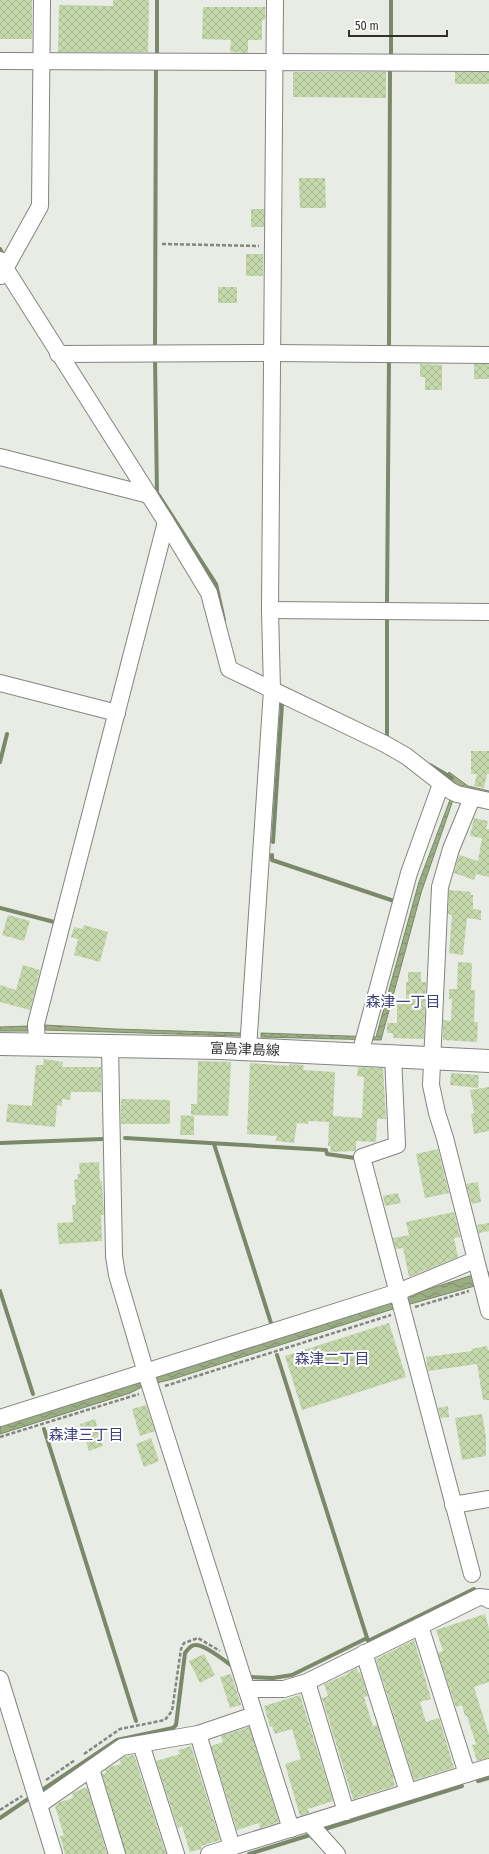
<svg xmlns="http://www.w3.org/2000/svg" width="489" height="1854" font-family="'Fira Sans Condensed','Noto Sans JP',sans-serif">
	<style>
		.water { fill: url(#water-waves); stroke: #7b8869 }
		.lines { fill: none; stroke-linecap: round; stroke-linejoin: round }
		.stream { stroke: #7b8869; stroke-width: 4 }
		.building { fill: url(#building-cross-hatch) }
		.minor-casing { stroke: #82867e; stroke-width: 18 }
		.secondary-casing { stroke: #82867e; stroke-width: 24 }
		.path { stroke: #848681; stroke-width: 2.5; stroke-dasharray: 4 2; stroke-linecap: butt }
		.minor { stroke: #fff; stroke-width: 16 }
		.secondary { stroke: #fff; stroke-width: 22 }
		.labels { text-anchor: middle; stroke-width: 4; stroke-linejoin: round; paint-order: stroke }
		.street-label { font-size: 14px; fill: #30312e; stroke: #fff }
		.neighbourhood-label { font-size: 15px; fill: #3d427e; stroke: #fff }
	</style>
	<defs>
		<pattern id="water-waves" width="16" height="10" patternUnits="userSpaceOnUse"><rect width="16" height="10" fill="#9bad82"/><path d="M0 5q4-4 8 0t8 0" fill="none" stroke="#7f8d6b"/></pattern>
		<pattern id="building-cross-hatch" width="8" height="8" patternUnits="userSpaceOnUse"><rect width="8" height="8" fill="#c4d8ab"/><path d="M0 0l8 8M0 8l8-8" fill="none" stroke="#a9ba93"/></pattern>
	</defs>
	<rect width="100%" height="100%" fill="#e8ece4"/>
	<g class="water">
		<path d="M 449,772 L 468,786 L 489,791 L 489,795 L 454,797 L 421,893 L 381,1040 L 261,1037 L 261,1033 L 376,1037 L 419,882 L 456,784 L 446,776 Z"/>
		<path d="M 45,1025 L 115,1029 L 240,1033 L 239,1036 L 45,1030 Z"/>
		<path d="M 29,1026 L 29,1031 L 0,1031 L 0,1027 Z"/>
		<path d="M 489,1272 L 489,1282 L 396,1308 L 173,1379 L 144,1386 L 130,1393 L 0,1434 L 0,1424 L 127,1385 L 141,1382 L 169,1371 L 473,1275 Z"/>
	</g>
	<g class="lines">
		<g class="stream">
			<path d="M 157,55 L 157,0"/>
			<path d="M 391,56 L 391,0"/>
			<path d="M 0,249 L 2,253"/>
			<path d="M 155,348 L 156,66"/>
			<path d="M 389,349 L 390,69"/>
			<path d="M 155,358 L 157,494"/>
			<path d="M 158,494 L 216,584 L 224,620"/>
			<path d="M 387,602 L 389,358"/>
			<path d="M 387,617 L 387,738 L 389,739"/>
			<path d="M 0,762 L 7,734"/>
			<path d="M 430,765 L 452,778"/>
			<path d="M 273,842 L 282,704"/>
			<path d="M 272,855 L 272,860 L 394,901"/>
			<path d="M 0,908 L 58,923"/>
			<path d="M 125,1138 L 326,1150 L 327,1154 L 355,1158"/>
			<path d="M 0,1143 L 103,1139"/>
			<path d="M 214,1144 L 271,1323"/>
			<path d="M 0,1291 L 33,1394"/>
			<path d="M 277,1355 L 368,1641 L 474,1589"/>
			<path d="M 44,1429 L 136,1721"/>
			<path d="M 250,1677 L 273,1678 L 292,1675 L 367,1638"/>
			<path d="M 478,1781 L 489,1778"/>
			<path d="M 42,1790 L 117,1740 L 173,1728 L 176,1725 L 185,1653 C 188,1649 191,1645 195,1645 C 205,1644 226,1662 235,1668"/>
			<path d="M 0,1818 L 31,1797"/>
			<path d="M 325,1829 L 462,1786"/>
			<path d="M 249,1854 L 310,1835 L 313,1838"/>
		</g>
	</g>
	<g class="building">
		<rect x="0" y="0" width="32" height="39"/>
		<path d="M 113,0 L 149,0 L 148,52 L 58,52 L 59,5 L 113,6 Z"/>
		<path d="M 203,7 L 265,7 L 265,20 L 262,20 L 262,40 L 248,40 L 248,53 L 230,52 L 231,40 L 202,39 Z"/>
		<path d="M 293,72 L 386,72 L 386,98 L 293,97 Z"/>
		<rect x="455" y="72" width="34" height="12"/>
		<path d="M 299,178 L 325,178 L 326,208 L 300,208 Z"/>
		<rect x="251" y="209" width="13" height="18"/>
		<rect x="246" y="254" width="17" height="22"/>
		<rect x="218" y="287" width="19" height="16"/>
		<path d="M 420,364 L 442,365 L 442,390 L 425,390 L 425,377 L 420,377 Z"/>
		<rect x="474" y="364" width="15" height="15"/>
		<path d="M 471,751 L 489,751 L 489,774 L 487,774 L 484,788 L 474,786 L 477,774 L 471,774 Z"/>
		<path d="M 474,818 L 488,821 L 486,829 L 489,829 L 489,877 L 476,874 L 474,880 L 454,873 L 459,855 L 478,861 L 482,838 L 470,836 Z"/>
		<path d="M 449,890 L 471,892 L 470,895 L 473,895 L 473,909 L 481,910 L 481,920 L 467,918 L 463,955 L 449,953 L 452,915 L 448,914 Z"/>
		<path d="M 8,915 L 30,921 L 24,941 L 2,935 Z"/>
		<path d="M 84,925 L 108,932 L 100,962 L 74,955 L 78,939 L 71,937 L 74,927 L 82,929 Z"/>
		<path d="M 458,962 L 472,963 L 471,990 L 475,990 L 474,1022 L 478,1022 L 477,1042 L 443,1040 L 443,1020 L 451,1021 L 452,999 L 449,999 L 449,989 L 457,989 Z"/>
		<path d="M 23,965 L 40,970 L 30,1010 L 0,1002 L 0,985 L 16,990 Z"/>
		<path d="M 408,972 L 421,972 L 421,982 L 426,982 L 424,1039 L 393,1038 L 393,1033 L 387,1033 L 387,1023 L 397,1023 L 397,1002 L 406,1002 L 406,982 L 408,982 Z"/>
		<path d="M 44,1059 L 63,1062 L 62,1067 L 101,1067 L 101,1092 L 71,1092 L 70,1100 L 62,1099 L 62,1106 L 57,1105 L 55,1127 L 6,1122 L 8,1104 L 32,1106 L 36,1065 L 43,1065 Z"/>
		<path d="M 198,1061 L 231,1062 L 228,1116 L 191,1115 L 191,1104 L 197,1104 Z"/>
		<path d="M 250,1063 L 289,1066 L 289,1064 L 304,1065 L 303,1070 L 335,1072 L 333,1116 L 362,1118 L 364,1077 L 357,1076 L 358,1067 L 383,1068 L 386,1119 L 377,1119 L 376,1142 L 356,1141 L 356,1150 L 355,1151 L 330,1152 L 331,1146 L 328,1146 L 329,1122 L 309,1121 L 308,1124 L 297,1123 L 294,1143 L 276,1141 L 277,1136 L 247,1134 Z"/>
		<path d="M 451,1073 L 479,1075 L 478,1088 L 450,1085 Z"/>
		<path d="M 489,1087 L 489,1131 L 474,1134 L 471,1114 L 474,1113 L 470,1090 Z"/>
		<path d="M 121,1099 L 170,1100 L 170,1124 L 121,1124 Z"/>
		<path d="M 181,1115 L 194,1116 L 194,1135 L 180,1135 Z"/>
		<path d="M 438,1149 L 449,1193 L 425,1198 L 416,1154 Z"/>
		<path d="M 99,1162 L 100,1182 L 102,1181 L 104,1215 L 101,1215 L 102,1241 L 59,1244 L 57,1223 L 73,1222 L 72,1205 L 76,1205 L 74,1180 L 78,1179 L 77,1174 L 80,1174 L 79,1163 Z"/>
		<path d="M 478,1182 L 481,1202 L 472,1204 L 466,1184 Z"/>
		<path d="M 398,1193 L 401,1203 L 385,1206 L 383,1196 Z"/>
		<path d="M 454,1212 L 460,1237 L 454,1238 L 458,1257 L 409,1277 L 403,1248 L 396,1249 L 393,1238 L 409,1235 L 406,1222 Z"/>
		<path d="M 489,1223 L 489,1231 L 479,1233 L 477,1225 Z"/>
		<path d="M 389,1323 L 406,1377 L 302,1410 L 285,1356 Z"/>
		<path d="M 487,1346 L 488,1350 L 489,1350 L 489,1400 L 483,1400 L 477,1364 L 428,1371 L 426,1357 L 472,1351 L 471,1349 Z"/>
		<path d="M 146,1405 L 155,1431 L 140,1436 L 132,1409 Z"/>
		<path d="M 448,1406 L 449,1417 L 441,1418 L 438,1408 Z"/>
		<path d="M 482,1414 L 486,1437 L 486,1456 L 462,1460 L 455,1418 Z"/>
		<path d="M 95,1419 L 103,1446 L 89,1451 L 80,1424 Z"/>
		<path d="M 151,1438 L 159,1461 L 144,1467 L 136,1444 Z"/>
		<path d="M 485,1614 L 489,1629 L 489,1682 L 474,1687 L 489,1735 L 489,1758 L 477,1761 L 472,1745 L 476,1744 L 467,1716 L 465,1716 L 462,1705 L 456,1707 L 438,1653 L 443,1651 L 436,1630 Z"/>
		<path d="M 414,1640 L 431,1699 L 420,1702 L 426,1722 L 439,1718 L 454,1768 L 414,1780 L 376,1659 Z"/>
		<path d="M 204,1654 L 215,1675 L 200,1683 L 189,1661 Z"/>
		<path d="M 357,1668 L 358,1673 L 360,1672 L 368,1696 L 364,1697 L 373,1726 L 377,1725 L 394,1779 L 393,1779 L 395,1786 L 353,1799 L 322,1698 L 328,1696 L 324,1684 L 348,1674 L 347,1673 Z"/>
		<path d="M 231,1674 L 241,1705 L 230,1708 L 220,1677 Z"/>
		<path d="M 300,1695 L 333,1801 L 308,1809 L 309,1813 L 300,1816 L 285,1764 L 301,1759 L 292,1729 L 275,1734 L 272,1726 L 270,1727 L 264,1706 Z"/>
		<path d="M 249,1727 L 279,1822 L 260,1828 L 259,1823 L 237,1830 L 211,1746 L 223,1742 L 221,1736 Z"/>
		<path d="M 191,1746 L 220,1840 L 201,1846 L 201,1849 L 190,1852 L 182,1826 L 178,1828 L 156,1761 L 180,1754 L 178,1750 Z"/>
		<path d="M 134,1755 L 166,1854 L 126,1854 L 102,1774 L 106,1773 L 105,1770 L 110,1767 L 121,1764 L 120,1760 L 126,1756 Z"/>
		<path d="M 87,1787 L 107,1854 L 65,1854 L 60,1836 L 64,1835 L 55,1806 L 60,1802 L 73,1798 L 72,1793 Z"/>
	</g>
	<g class="lines">
		<g class="minor-casing">
			<g id="minor">
				<path d="M 0,61 L 489,63"/>
				<path d="M 0,260 L 166,522 L 209,593 L 229,669 L 385,744 L 406,756 L 451,791 L 457,794 L 489,801"/>
				<path d="M 1,276 L 40,206 L 42,0"/>
				<path d="M 58,354 L 272,353 L 489,355"/>
				<path d="M 0,457 L 149,495"/>
				<path d="M 270,610 L 489,612"/>
				<path d="M 0,683 L 117,713"/>
				<path d="M 472,798 L 451,849 L 440,887 L 431,1085 L 437,1113 L 445,1138 L 489,1311"/>
				<path d="M 37,1045 L 36,1024 L 166,522"/>
				<path d="M 110,1046 L 114,1256 L 117,1275 L 146,1373 L 291,1829"/>
				<path d="M 248,1049 L 272,690 L 270,610 L 275,0"/>
				<path d="M 360,1054 L 409,873 L 441,784"/>
				<path d="M 393,1056 L 397,1145 L 362,1157 L 472,1574"/>
				<path d="M 0,1418 L 398,1292 L 475,1260"/>
				<path d="M 453,1505 L 489,1499"/>
				<path d="M 420,1626 L 467,1774"/>
				<path d="M 364,1653 L 408,1792"/>
				<path d="M 0,1679 L 54,1854"/>
				<path d="M 307,1682 L 346,1812"/>
				<path d="M 246,1689 L 284,1689 L 307,1682 L 479,1597 L 489,1598 L 489,1600"/>
				<path d="M 198,1734 L 232,1847"/>
				<path d="M 141,1744 L 176,1854"/>
				<path d="M 91,1769 L 117,1854"/>
				<path d="M 39,1805 L 122,1747 L 198,1734 L 254,1715"/>
				<path d="M 310,1824 L 337,1854"/>
				<path d="M 209,1854 L 489,1767"/>
			</g>
		</g>
		<g class="secondary-casing">
			<path id="secondary" d="M 0,1044 L 221,1048 L 489,1061"/>
		</g>
		<g class="path">
			<path d="M 162,244 L 259,246"/>
			<path d="M 415,1307 L 469,1291"/>
			<path d="M 165,1386 L 391,1315"/>
			<path d="M 0,1437 L 139,1394"/>
			<path d="M 84,1754 L 120,1729 L 165,1720 L 172,1711 L 181,1649 L 184,1643 L 198,1638 L 220,1651"/>
			<path d="M 46,1780 L 75,1760"/>
			<path d="M 0,1810 L 22,1796"/>
		</g>
		<use href="#minor" class="minor"/>
		<use href="#secondary" class="secondary"/>
	</g>
	<g class="labels">
		<g class="street-label">
			<text transform="translate(245 1049) rotate(2)" y="5">富島津島線</text>
		</g>
		<g class="neighbourhood-label">
			<text x="403" y="1007">森津一丁目</text>
			<text x="332" y="1364">森津二丁目</text>
			<text x="86" y="1440">森津三丁目</text>
		</g>
	</g>
	<path d="M349 30v6h98v-6" fill="none" stroke="#30312e" stroke-width="2"/>
	<text x="355" y="30" font-size="12" fill="#30312e" stroke="#ffffff" stroke-width="3" paint-order="stroke">50 m</text>
</svg>
